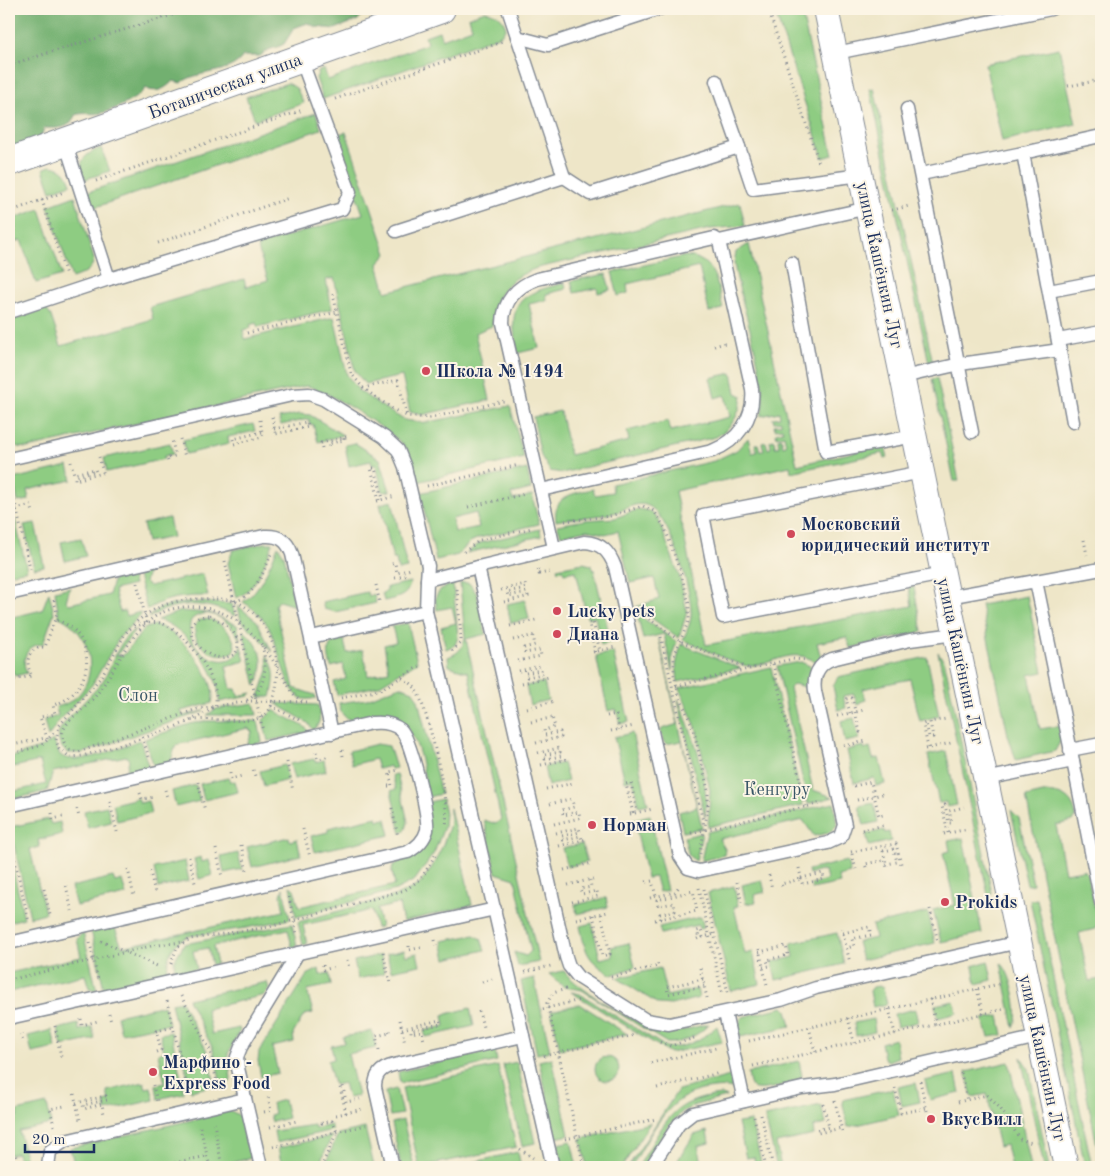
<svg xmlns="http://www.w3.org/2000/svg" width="1110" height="1176" font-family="'Old Standard TT',serif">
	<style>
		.green { fill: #8ecc82; stroke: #547e70; fill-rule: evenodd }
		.forest { fill: #72b070; stroke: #467067 }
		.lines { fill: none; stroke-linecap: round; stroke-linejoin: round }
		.lane-casing { stroke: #848a93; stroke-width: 15 }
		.street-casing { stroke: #848a93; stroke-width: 26 }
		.secondary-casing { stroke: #848a93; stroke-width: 30 }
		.path { stroke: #848a93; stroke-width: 3; stroke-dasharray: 1 4; stroke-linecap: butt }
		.lane { stroke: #fff; stroke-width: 12 }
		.street { stroke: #fff; stroke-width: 24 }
		.secondary { stroke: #fff; stroke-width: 28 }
		.poi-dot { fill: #d1495b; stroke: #fcf5e5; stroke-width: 2 }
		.labels { text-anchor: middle; stroke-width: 4; stroke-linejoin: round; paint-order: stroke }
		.street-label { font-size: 18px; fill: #1b2f5e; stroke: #fcf5e5 }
		.poi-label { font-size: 18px; font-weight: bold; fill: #1b2f5e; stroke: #fcf5e5; text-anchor: start }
		.park-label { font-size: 18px; fill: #385667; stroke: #fcf5e5 }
	</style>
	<rect width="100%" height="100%" fill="#fcf5e5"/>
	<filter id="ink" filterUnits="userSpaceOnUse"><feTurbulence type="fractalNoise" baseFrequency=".02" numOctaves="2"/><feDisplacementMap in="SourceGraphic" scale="10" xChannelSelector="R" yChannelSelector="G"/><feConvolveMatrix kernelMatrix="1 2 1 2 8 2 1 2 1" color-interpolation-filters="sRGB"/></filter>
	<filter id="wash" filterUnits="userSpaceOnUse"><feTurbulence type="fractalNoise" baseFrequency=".0096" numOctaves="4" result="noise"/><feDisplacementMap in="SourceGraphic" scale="20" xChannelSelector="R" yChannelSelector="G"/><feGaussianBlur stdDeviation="1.12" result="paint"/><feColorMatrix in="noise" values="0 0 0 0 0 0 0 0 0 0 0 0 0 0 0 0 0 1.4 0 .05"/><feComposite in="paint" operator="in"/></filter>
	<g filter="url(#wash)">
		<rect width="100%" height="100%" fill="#eee6c8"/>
		<g class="green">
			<path d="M 774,9 L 801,9 L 833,155 L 823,158 Z"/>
			<path d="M 485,11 C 497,13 502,16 506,27 L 501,35 L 323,99 L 316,78 L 319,71 L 324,69 L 328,80 L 427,44 L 425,36 L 439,31 L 442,39 L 472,28 L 469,17 Z"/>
			<path d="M 1059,48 L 1076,124 L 1002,141 L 985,64 Z"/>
			<path d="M 288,83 L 296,88 L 304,103 L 255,120 L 246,97 Z"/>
			<path d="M 874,88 L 933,363 L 929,363 L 870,89 Z"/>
			<path d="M 316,113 L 321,129 L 93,208 L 88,192 Z"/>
			<path d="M 346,132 L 387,254 L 378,264 L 386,292 L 740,203 L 745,226 L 710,229 L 537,268 C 517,275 498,288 494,310 C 493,315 494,320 492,326 L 475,333 L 490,400 L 430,413 L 422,415 L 410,412 L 402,376 L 365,384 L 355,371 L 334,278 L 326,280 L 332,309 L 258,327 L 256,323 L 250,325 L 251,328 L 243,330 L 245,339 L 334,317 L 347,375 L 359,391 L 392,413 L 405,420 L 424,423 L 510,406 L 524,458 L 417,482 C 414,470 413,456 404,446 C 393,432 322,387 306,386 L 27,448 L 18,447 L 10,442 L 9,321 L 46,309 L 51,316 L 61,346 L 153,319 L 150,307 L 244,279 L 246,287 L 268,280 L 257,245 L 363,214 L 335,135 Z"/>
			<path d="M 101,148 L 110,171 L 83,180 C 77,162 84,154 101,148 Z"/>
			<path d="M 50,166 C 62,167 67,172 71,184 L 51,191 L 43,169 Z"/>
			<path d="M 75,196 L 94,259 C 92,271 83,274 72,278 L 48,206 Z"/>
			<path d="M 40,209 L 62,275 L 36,283 L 21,240 L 9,244 L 9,220 Z"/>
			<path d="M 749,244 L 797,465 L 885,445 L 888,458 L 885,459 L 883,453 L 791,472 L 790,466 L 675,491 L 706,645 L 912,606 L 909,588 L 914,587 L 922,632 L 850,648 L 847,637 L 817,643 L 821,658 L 816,662 C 790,646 775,665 749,666 C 738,666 696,645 683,640 C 687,630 692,621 691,611 C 691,589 669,511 646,505 C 636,502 626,509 617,512 C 600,517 575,517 556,521 C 552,496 574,493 593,489 L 595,495 L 613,492 L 612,484 L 714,461 L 737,450 L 748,438 L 752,453 L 757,452 L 755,444 L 758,444 L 760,451 L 764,450 L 762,443 L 766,442 L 768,449 L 771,448 L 770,441 L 774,440 L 775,447 L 779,447 L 778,439 L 781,438 L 783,446 L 786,445 L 784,435 L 777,437 L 776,433 L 783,431 L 782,428 L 775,429 L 774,425 L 781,424 L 781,421 L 774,422 L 773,418 L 780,417 L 779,412 L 761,416 C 771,385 739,300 734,263 L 736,252 Z"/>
			<path d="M 686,256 C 715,258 718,285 723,309 L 709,312 L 699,267 L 627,284 L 628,293 L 618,296 L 612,272 Z"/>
			<path d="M 606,274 L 610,290 L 598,293 L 597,288 L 574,293 L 571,281 Z"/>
			<path d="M 565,283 L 566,289 L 546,294 L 547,300 L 529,304 L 539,348 L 518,353 C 507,304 516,294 565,283 Z"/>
			<path d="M 732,373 L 736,393 L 742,396 C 740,414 732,428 716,437 L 562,473 L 550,471 L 541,456 L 533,417 L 560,411 L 570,455 L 629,441 L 627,431 L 668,421 L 671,431 L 730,417 L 725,395 L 715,398 L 710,378 Z"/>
			<path d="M 937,378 L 959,481 L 954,481 L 932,379 Z"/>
			<path d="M 299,414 L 310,415 L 343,435 L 318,442 L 313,424 L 310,425 L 309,419 L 281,425 L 279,418 Z"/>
			<path d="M 253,424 L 255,431 L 228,437 L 229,444 L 186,454 L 183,440 Z"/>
			<path d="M 170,443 L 173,454 L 164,456 L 164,459 L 107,472 L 104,458 Z"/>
			<path d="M 355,443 L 380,459 L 390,491 L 383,492 L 376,465 L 372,465 L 371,461 L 349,466 L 345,445 Z"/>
			<path d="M 68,466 L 72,480 L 27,490 L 29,500 L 18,502 L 13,479 Z"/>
			<path d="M 527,469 L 531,489 L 511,494 L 513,500 L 532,495 L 539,524 L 479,538 L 470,542 L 458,555 L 436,560 L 420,493 ZM 476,513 L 479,527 L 455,532 L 452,519 Z"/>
			<path d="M 392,501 L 407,568 L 398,570 L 396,559 L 393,559 L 380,504 Z"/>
			<path d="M 639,509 L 650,511 L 658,519 L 680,578 L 687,612 L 679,638 L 636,607 L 659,599 L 654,578 L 630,583 L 618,531 L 605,534 L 587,530 L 561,535 L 557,525 L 585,520 L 615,518 Z"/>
			<path d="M 169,518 L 173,537 L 147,542 L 143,524 Z"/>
			<path d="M 15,519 L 27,570 L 9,574 L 9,520 Z"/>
			<path d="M 35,523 L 44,566 L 34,568 L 24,525 Z"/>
			<path d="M 540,529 L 541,536 L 467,553 L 480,543 Z"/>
			<path d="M 81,538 L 86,556 L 65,561 L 61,542 Z"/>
			<path d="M 264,543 L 273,543 C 266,560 255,592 236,598 L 228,563 L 233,550 Z"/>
			<path d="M 278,546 L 284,555 L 295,606 L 279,601 L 275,605 L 294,688 L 315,695 L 316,698 C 312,699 305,700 301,698 C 285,690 278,645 270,630 C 264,618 255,609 243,602 C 261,590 270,565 278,546 Z"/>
			<path d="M 583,563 L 591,565 L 594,570 L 611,642 L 601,645 L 595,617 L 587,618 L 576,571 L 564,573 L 563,570 L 558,571 L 557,568 Z"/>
			<path d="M 149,569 L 145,582 L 149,586 L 203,574 L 208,596 C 187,596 165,597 147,610 L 137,572 Z"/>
			<path d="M 131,573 L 134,585 L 114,590 L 120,612 L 125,611 L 126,616 L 140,612 L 141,614 L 119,638 L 92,685 L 61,718 L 48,737 L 44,720 L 58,716 L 56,707 C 101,697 100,636 59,617 L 55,591 L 70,587 L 66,601 L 69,604 L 109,595 L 114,577 Z"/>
			<path d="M 410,582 C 409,597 396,598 384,601 L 382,593 L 387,591 L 387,587 Z"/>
			<path d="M 460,583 L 469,583 L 477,594 L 486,634 L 466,639 L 539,962 L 518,966 L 514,952 L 526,956 L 531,951 L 515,879 L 496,873 L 484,820 L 496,824 L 501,819 L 468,672 L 449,666 L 448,657 C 459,653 463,648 465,637 Z"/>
			<path d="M 453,584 L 458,637 L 455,645 L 446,649 L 441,627 L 456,623 L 452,607 L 437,610 L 435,598 L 441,589 Z"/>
			<path d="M 49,592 L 54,613 L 43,644 C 27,644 20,660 27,673 L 15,676 L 13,671 L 9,672 L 9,618 L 42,610 Z"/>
			<path d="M 367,592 L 368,596 L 374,594 L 376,603 L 335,612 L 324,609 L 322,602 Z"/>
			<path d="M 1027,596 L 1043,672 L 1029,675 L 1040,729 L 1059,726 L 1061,740 L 1055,751 L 1016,760 L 1008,735 L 981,605 Z"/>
			<path d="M 525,600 L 529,619 L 511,623 L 507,604 Z"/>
			<path d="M 200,602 L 232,604 L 235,616 C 208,601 175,600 149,618 C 156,603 186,603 200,602 Z"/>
			<path d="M 238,606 L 257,621 L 272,652 L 259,637 L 241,621 Z"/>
			<path d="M 181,611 L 210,613 L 237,625 L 240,640 C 232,623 209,603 191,620 C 181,651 231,678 241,646 L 245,661 L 226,666 L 231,689 L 236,689 L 238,696 L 252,693 L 249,696 L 219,702 C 223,676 183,623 157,620 Z"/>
			<path d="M 637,614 L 677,642 L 672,655 L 672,671 L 664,634 L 643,639 Z"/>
			<path d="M 209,619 C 223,624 232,632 235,646 L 233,652 C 215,661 192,646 195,625 L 199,620 Z"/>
			<path d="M 408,623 L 417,662 L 378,686 L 337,695 L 334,682 L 346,679 L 343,664 L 331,667 C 327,652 326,641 343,637 L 347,653 L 363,650 L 368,676 L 389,671 L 384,645 L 396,642 L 392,626 Z"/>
			<path d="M 154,625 C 177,627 220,680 212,703 L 181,711 L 183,716 L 204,711 L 83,753 L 67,753 C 61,748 57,740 59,732 C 62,722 93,694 102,682 C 113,666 118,638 136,629 L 117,655 L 123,656 L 144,629 Z"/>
			<path d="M 243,630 C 263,648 267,661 256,686 Z"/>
			<path d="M 659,639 L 702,828 L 683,832 L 679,812 L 697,807 L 682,741 L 666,744 L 660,733 L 662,729 L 678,724 Z"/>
			<path d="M 681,644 L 740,668 L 678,682 L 676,665 Z"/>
			<path d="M 613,652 L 629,722 L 620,724 L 616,709 L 608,711 L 596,656 Z"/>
			<path d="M 938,652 L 945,663 L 992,893 L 988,895 Z"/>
			<path d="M 267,655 C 277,670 275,681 271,697 L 259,697 L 268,670 Z"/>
			<path d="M 927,657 L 939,716 L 920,721 L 910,679 L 863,689 L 866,700 L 860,702 L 860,704 L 857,705 L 854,694 L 843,696 L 846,708 L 838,710 L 833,686 L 838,677 Z"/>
			<path d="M 801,662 L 812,667 L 808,688 L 794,684 L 790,688 L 813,790 L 833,797 L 808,804 L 777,666 Z"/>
			<path d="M 771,667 L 803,805 L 708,827 L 710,790 L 696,727 L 679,688 Z"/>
			<path d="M 544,682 L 548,700 L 530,705 L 526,686 Z"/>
			<path d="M 400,686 L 413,691 L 418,700 L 441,794 L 428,797 C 422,771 421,719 385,718 C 373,718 362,722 350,720 C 342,716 340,711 339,703 L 367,699 Z"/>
			<path d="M 678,699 C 693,734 710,778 705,817 Z"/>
			<path d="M 254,703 L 257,715 L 207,715 L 216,709 Z"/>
			<path d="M 275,703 L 318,705 C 320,714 322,723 313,730 L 308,723 Z"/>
			<path d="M 273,710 L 305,727 L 309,732 L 268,741 L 263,720 Z"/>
			<path d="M 854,718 L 859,739 L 845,742 L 841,721 Z"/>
			<path d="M 206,721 L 258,721 L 262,742 L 247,746 L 252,732 L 248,728 L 176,745 L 170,763 L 154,767 L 145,739 L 190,724 Z"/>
			<path d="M 632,733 L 648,804 L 639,806 L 633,779 L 625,781 L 614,737 Z"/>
			<path d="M 53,740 L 60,755 C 78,768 120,747 140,740 L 149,768 L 126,773 L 129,760 L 126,756 L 53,772 L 47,791 L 9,800 L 9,758 L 43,747 ZM 40,761 L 46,784 L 15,791 L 9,768 Z"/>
			<path d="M 377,744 L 389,746 L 396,768 L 391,769 L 390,766 L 378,769 L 375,759 L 352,765 L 349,751 Z"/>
			<path d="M 864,746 L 864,749 L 870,747 L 873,759 L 879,758 L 885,784 L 876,786 L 874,778 L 854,783 L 847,750 Z"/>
			<path d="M 946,751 L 957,805 L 947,807 L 946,802 L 939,803 L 928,755 Z"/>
			<path d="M 314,759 L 315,762 L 324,760 L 326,771 L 294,779 L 290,764 Z"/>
			<path d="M 563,763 L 568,781 L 548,786 L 544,767 Z"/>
			<path d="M 285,765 L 288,780 L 264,786 L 260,771 Z"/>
			<path d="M 397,774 L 408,822 L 406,829 L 401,833 L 391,791 L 396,789 L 392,775 Z"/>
			<path d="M 228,778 L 230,782 L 235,781 L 238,792 L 204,800 L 200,784 Z"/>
			<path d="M 196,785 L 200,801 L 176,807 L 172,791 Z"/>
			<path d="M 1043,793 C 1060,791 1074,798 1076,817 L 1073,821 L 1056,825 L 1065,873 L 1083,870 L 1087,873 L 1098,923 L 1095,929 L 1079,933 L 1089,981 L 1101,979 L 1101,1034 L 1099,1035 L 1101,1046 L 1101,1165 L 1026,797 Z"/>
			<path d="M 138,798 L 140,803 L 148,801 L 151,813 L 117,821 L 113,804 Z"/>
			<path d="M 442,799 L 445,813 L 444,827 L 434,853 L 415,880 L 396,890 L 296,917 L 290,886 L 294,889 L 299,907 L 395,885 L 392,871 L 393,865 L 417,853 L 429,802 Z"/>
			<path d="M 834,803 L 837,825 L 829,833 L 814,836 L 803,820 L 719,839 L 725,849 L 724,855 L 701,861 L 707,832 Z"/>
			<path d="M 874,803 L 878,822 L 864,825 L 859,806 Z"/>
			<path d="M 107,806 L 111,822 L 88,828 L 84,811 Z"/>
			<path d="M 450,808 L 472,905 L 403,922 L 399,904 L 377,909 L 381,927 L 376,928 L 372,910 L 303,925 L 307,944 L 303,945 L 298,922 L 398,895 L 419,885 L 432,867 L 443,845 L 450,824 Z"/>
			<path d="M 1011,810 L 1019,818 L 1033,884 L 1027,885 Z"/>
			<path d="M 650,815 L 667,890 L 659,892 L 655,877 L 647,878 L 634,819 Z"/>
			<path d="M 377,817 L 378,820 L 386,819 L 390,835 L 315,852 L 311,836 L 328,832 L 328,828 Z"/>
			<path d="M 49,819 L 51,824 L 60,822 L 62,834 L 38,840 L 40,847 L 30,849 L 45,913 L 30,917 L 10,827 Z"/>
			<path d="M 884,830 L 885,833 L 889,832 L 891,841 L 869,846 L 866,834 Z"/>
			<path d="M 702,833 L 696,861 L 689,856 L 684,837 Z"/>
			<path d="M 289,837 L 290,841 L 297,839 L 301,855 L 252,867 L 247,847 Z"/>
			<path d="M 963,838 L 982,933 L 941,942 L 933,910 L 955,905 L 943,853 L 950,851 L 948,841 Z"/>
			<path d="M 582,844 L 587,862 L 567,867 L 562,848 Z"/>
			<path d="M 9,851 L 24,918 L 9,922 Z"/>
			<path d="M 238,853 L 242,869 L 224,873 L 221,857 Z"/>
			<path d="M 201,857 L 202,862 L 209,860 L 213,875 L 199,879 L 194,859 Z"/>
			<path d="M 185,861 L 189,881 L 158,888 L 154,868 Z"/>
			<path d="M 847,861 L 850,873 L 838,876 L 840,883 L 812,889 L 811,884 L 827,880 L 825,870 L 809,874 L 808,870 Z"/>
			<path d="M 113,877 L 115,882 L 122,880 L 126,895 L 76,906 L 71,887 Z"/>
			<path d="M 762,880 L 765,892 L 754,895 L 756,902 L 746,904 L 742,885 Z"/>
			<path d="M 734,886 L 738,906 L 734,907 L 745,954 L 753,952 L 760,984 L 731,991 L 708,893 Z"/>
			<path d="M 283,888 L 290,919 L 246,928 L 189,936 C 173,942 164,958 169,975 L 104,989 L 91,930 L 110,926 L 115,928 L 122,947 L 284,911 L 281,896 Z"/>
			<path d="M 606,898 L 608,907 L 577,914 L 575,905 Z"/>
			<path d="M 1037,899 L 1092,1167 L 1085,1167 L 1030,900 Z"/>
			<path d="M 928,912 L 935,943 L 862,960 L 857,942 L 875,938 L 872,925 Z"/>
			<path d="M 701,917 L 704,928 L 699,929 L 698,925 L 661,934 L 659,927 Z"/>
			<path d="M 592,923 L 600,959 L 613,956 L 611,947 L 629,943 L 635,967 L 612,975 C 587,960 586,954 580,926 Z"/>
			<path d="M 292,924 L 297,946 L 292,947 L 288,929 L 213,946 L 217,964 L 212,965 L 208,948 L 193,951 L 197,969 L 175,974 L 174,961 L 184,944 Z"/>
			<path d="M 83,932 L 97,991 L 89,988 L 85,975 L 9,992 L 9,973 L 81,957 L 77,939 Z"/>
			<path d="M 837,933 L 844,964 L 776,980 L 772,962 L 794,957 L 791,943 Z"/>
			<path d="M 474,935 L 481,939 L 485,950 L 446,959 L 442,941 Z"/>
			<path d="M 404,950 L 406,956 L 417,953 L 420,965 L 391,971 L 387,954 Z"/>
			<path d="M 381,955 L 384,973 L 358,979 L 354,961 Z"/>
			<path d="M 988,961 L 992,980 L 976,984 L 973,966 Z"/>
			<path d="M 1001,963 C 1012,973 1021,1014 1014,1028 Z"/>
			<path d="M 660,968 L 667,996 L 697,989 L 699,998 L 671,1005 L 658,1004 L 617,978 Z"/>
			<path d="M 319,969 L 320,975 L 329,973 L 331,985 L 307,990 L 313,1013 L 304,1015 L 293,1034 L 294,1042 L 272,1047 L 278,1073 L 261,1077 L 258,1061 L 259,1052 L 307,975 Z"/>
			<path d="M 564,971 C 575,988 646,1031 667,1032 C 681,1033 695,1026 709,1024 C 699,1035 682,1044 667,1043 L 582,990 L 564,987 L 549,974 Z"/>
			<path d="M 534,978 L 550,1051 L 537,1054 L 521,981 Z"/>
			<path d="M 267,982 L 269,989 L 265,995 L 206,1009 L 212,1034 L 239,1028 L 240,1030 L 228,1054 L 231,1079 L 230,1082 L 221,1084 L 213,1049 L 188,999 Z"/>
			<path d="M 879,986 L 883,988 L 887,1004 L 873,1007 L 870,991 L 873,987 Z"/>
			<path d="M 571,992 L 580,994 L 666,1047 C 684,1050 704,1038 717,1026 L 722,1042 L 670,1053 Z"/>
			<path d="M 181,1001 L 207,1051 L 215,1085 L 191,1091 L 171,1003 Z"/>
			<path d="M 954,1001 L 957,1013 L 938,1018 L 935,1005 Z"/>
			<path d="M 580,1004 L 627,1034 L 560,1049 L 551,1011 Z"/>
			<path d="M 164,1005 L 169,1024 L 121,1033 L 117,1016 Z"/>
			<path d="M 783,1007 L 787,1010 L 791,1026 L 740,1037 L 738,1025 L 742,1017 Z"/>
			<path d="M 470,1008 L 474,1026 L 426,1037 L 424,1031 L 445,1026 L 443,1015 Z"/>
			<path d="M 915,1009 L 918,1022 L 897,1027 L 894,1014 Z"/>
			<path d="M 999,1016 L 1003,1035 L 989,1037 L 983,1019 Z"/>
			<path d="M 873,1019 L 875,1032 L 856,1036 L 854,1023 Z"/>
			<path d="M 78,1024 L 79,1030 L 92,1027 L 95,1039 L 62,1046 L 58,1029 Z"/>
			<path d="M 52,1030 L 56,1048 L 32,1053 L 28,1036 Z"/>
			<path d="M 372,1031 L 376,1048 L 348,1054 L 358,1096 L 348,1098 L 344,1083 L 334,1085 L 328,1061 L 334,1059 L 331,1046 L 344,1043 L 343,1037 Z"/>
			<path d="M 171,1032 L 184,1093 L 158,1099 L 156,1085 L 165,1083 L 158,1054 L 164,1052 L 160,1034 Z"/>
			<path d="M 895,1039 L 898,1057 L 888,1061 L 884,1058 L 881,1043 Z"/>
			<path d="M 495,1050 L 497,1061 L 400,1083 L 398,1072 L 401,1071 Z"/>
			<path d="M 1021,1057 L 1029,1069 L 1049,1167 L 1044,1167 Z"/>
			<circle cx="607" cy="1069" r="12"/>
			<path d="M 552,1058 L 569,1135 L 556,1138 L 539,1061 Z"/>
			<path d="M 799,1061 L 802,1076 C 798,1083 760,1093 753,1088 C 749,1085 749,1077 748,1073 Z"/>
			<path d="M 517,1062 L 535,1143 L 522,1146 L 503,1065 Z"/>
			<path d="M 1009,1062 L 1031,1167 L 1011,1167 L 1006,1145 L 999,1147 L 987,1094 L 972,1097 L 966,1072 Z"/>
			<path d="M 498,1066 L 516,1147 L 419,1167 L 402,1088 Z"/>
			<path d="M 956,1074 L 960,1093 L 930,1100 L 925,1081 Z"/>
			<path d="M 730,1076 L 732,1089 C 722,1086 713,1088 702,1090 C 664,1099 651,1136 631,1167 L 628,1167 L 678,1090 Z"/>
			<path d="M 144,1082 L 146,1088 L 151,1087 L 154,1100 L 106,1111 L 104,1102 L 109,1101 L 107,1091 Z"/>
			<path d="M 916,1083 L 920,1102 L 902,1106 L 898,1087 Z"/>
			<path d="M 396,1089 L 402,1114 L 390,1116 L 385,1092 Z"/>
			<path d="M 893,1089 L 899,1115 L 848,1127 L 842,1100 Z"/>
			<path d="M 722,1095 L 727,1097 L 695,1105 L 682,1112 L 668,1127 L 643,1167 L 638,1167 C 664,1126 668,1100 722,1095 Z"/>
			<path d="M 284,1100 L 288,1118 L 272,1122 L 270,1115 L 274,1114 L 272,1103 Z"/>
			<path d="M 47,1104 L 51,1124 L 19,1131 L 26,1160 L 19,1161 L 17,1153 L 9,1155 L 9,1118 L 18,1116 L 17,1111 Z"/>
			<path d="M 821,1105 L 826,1124 L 813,1127 L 814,1135 L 776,1143 L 781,1167 L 777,1167 L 765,1117 Z"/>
			<path d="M 231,1111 L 240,1116 L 251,1158 L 225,1164 L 226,1167 L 75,1167 L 70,1148 Z"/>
			<path d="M 403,1120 L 414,1167 L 401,1167 L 392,1123 Z"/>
			<path d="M 751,1121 L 761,1162 L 755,1164 L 754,1157 L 746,1158 L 738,1123 Z"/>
			<path d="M 650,1123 L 622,1167 L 587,1167 L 581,1139 Z"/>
			<path d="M 314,1125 L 315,1129 L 331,1125 L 333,1130 L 276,1143 L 274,1131 Z"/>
			<path d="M 365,1128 L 374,1166 L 324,1167 L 338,1134 Z"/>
			<path d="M 707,1131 L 709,1143 L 698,1146 L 703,1167 L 680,1167 L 678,1160 L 694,1135 Z"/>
			<path d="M 332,1136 L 318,1167 L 282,1167 L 278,1148 Z"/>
			<path d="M 571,1141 L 577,1167 L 563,1167 L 558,1144 Z"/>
			<path d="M 518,1152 L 521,1167 L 452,1167 Z"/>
		</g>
		<path class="forest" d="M 9,9 L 369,9 L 358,20 L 335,29 L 316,27 L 308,23 L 302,25 L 294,28 L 284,44 L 280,46 L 268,50 L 260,56 L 243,56 C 230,76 198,69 181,83 L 173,81 C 165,89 156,94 145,88 C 140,98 114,110 102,113 C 93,115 84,112 75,115 C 70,130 57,128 44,128 L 40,140 L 9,158 Z"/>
	</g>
	<g filter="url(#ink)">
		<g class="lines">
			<g class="lane-casing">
				<g id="lane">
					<path d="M 508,9 L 564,177 L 590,194 L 739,147 L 753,189 L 861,175"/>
					<path d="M 517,37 L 548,45 L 659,9"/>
					<path d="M 836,53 L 1051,9"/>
					<path d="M 716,81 L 739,147"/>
					<path d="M 907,109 L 972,432"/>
					<path d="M 921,174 L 1023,153"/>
					<path d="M 396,231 L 564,177"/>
					<path d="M 792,263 L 826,452 L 915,436"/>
					<path d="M 109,279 L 342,209 L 350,192 L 301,59"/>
					<path d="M 1049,291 L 1101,281"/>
					<path d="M 9,312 L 109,279 L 65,142"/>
					<path d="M 1058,340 L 1101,332"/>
					<path d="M 903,377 L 960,364 L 1060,350"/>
					<path d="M 1073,422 L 1023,153 L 1101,136"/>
					<path d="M 9,459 L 292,395 L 309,394 L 323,399 L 384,437 L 398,450 L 405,467 L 428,566 L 427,580"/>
					<path d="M 922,472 L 703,515 L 723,617 L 943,574"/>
					<path d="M 541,490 L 712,451 C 738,441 755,418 752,389 L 719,241"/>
					<path d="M 554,548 L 503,323 C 503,301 517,286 537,279 L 714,238 L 719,241 L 868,208"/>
					<path d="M 478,567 L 584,542 C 601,543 609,551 615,567 L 680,856 L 688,868 L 699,871 L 828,843 L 841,837 L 845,825 L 815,691 C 813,676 818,664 832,659 L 910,640 L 955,634"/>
					<path d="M 1036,581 L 1101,569"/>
					<path d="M 9,594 L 264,536 C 279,535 287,540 292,554 L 332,733"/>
					<path d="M 948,597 L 1036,581 L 1073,761"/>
					<path d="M 311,637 L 426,611"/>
					<path d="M 1070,750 L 1101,744"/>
					<path d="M 985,779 L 1073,761 L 1101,902"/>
					<path d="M 9,806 L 372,723 C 383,722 393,723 401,730 C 411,740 429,815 427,830 C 424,841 417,847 408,852 L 9,943"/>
					<path d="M 725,1013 L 744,1101"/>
					<path d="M 9,1018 L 495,909"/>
					<path d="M 48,1167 L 50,1151 L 65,1141 L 245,1099"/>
					<path d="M 261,1167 L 238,1068 L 237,1057 L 241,1047 L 298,953"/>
					<path d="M 393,1167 L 375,1087 C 375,1074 381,1068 394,1065 L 523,1036"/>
					<path d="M 553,1167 L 426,611 L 427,580 L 478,567 L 566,957 L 569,966 L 578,977 L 646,1020 L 669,1024 L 781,1000 L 816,988 L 1019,942"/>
					<path d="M 651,1167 L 679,1124 L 693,1113 L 802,1088 L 835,1084 L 1038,1037"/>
				</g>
			</g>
			<g class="street-casing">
				<path id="street" d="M 826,9 L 1066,1167"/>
			</g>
			<g class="secondary-casing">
				<path id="secondary" d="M 9,162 L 441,9"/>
			</g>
			<g class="path">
				<path d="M 768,9 L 819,163"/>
				<path d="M 9,65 L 192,9"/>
				<path d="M 1068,86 L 1101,80"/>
				<path d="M 335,99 L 502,42"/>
				<path d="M 96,181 L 303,110"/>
				<path d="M 42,200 L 66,275"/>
				<path d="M 892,210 L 909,206"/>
				<path d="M 9,212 L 64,192"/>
				<path d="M 158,243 L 289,198"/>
				<path d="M 333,294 L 351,373 L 363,388 L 394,410 L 407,416 L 430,418 L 504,401"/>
				<path d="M 247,333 L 337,312"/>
				<path d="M 714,346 L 725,343"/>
				<path d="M 363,388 L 398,380 L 407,416"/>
				<path d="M 272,417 L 276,436"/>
				<path d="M 260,420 L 263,438"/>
				<path d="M 274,429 L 307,422 L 308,427 L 275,434"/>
				<path d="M 262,432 L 233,439 L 234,444 L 263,437"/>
				<path d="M 180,439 L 185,457"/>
				<path d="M 329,446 L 328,444 L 344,440 L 344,438"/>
				<path d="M 322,448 L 321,443 L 350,436"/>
				<path d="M 99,457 L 104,476"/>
				<path d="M 168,461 L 167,458 L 175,456 L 172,439"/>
				<path d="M 71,462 L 74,474 L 95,469 L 96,472 L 75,477 L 75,480 L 103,473"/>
				<path d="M 9,476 L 31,573"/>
				<path d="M 427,486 L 519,465"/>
				<path d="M 379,500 L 371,468 L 375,468 L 383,499"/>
				<path d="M 377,501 L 395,496"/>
				<path d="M 468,507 L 525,494"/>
				<path d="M 16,509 L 31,505 L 33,512 L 35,512"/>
				<path d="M 9,518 L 18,516"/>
				<path d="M 565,521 L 610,516 L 643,506 L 654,511 L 665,528 L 682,577 L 689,604 L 689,620 L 674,656 L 674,675 L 679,695 L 693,728 L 708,790 L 708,808 L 700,854"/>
				<path d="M 1084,540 L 1087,555"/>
				<path d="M 464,552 L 480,540 L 532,528"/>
				<path d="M 225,561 L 263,731"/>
				<path d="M 392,564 L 395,563 L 397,573 L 411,569"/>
				<path d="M 538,569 L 539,574 L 550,572 L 550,574"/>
				<path d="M 395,578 L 409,575"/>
				<path d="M 137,583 L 147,623"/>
				<path d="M 376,585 L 380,604"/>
				<path d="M 501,590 L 525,584 L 526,588 L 507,592 L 508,596 L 527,592 L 528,596"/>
				<path d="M 54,600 L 57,613 L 55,619"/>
				<path d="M 235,601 C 254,598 265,569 272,552"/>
				<path d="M 504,602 L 530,596"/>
				<path d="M 209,616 C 224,621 246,637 235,654 C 202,672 171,615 209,616 Z"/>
				<path d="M 645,616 L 680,641 L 748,668"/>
				<path d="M 510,626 L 536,620"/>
				<path d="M 130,629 C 138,625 150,621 160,623 C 184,628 223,682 215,706 C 193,726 115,746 83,756 L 70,757 L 59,749 L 56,740 L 59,726 L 101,677 L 125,634 C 148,606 177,597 213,599 C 221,599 232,599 239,603 C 269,618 282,656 276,688 C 274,696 272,710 265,715 C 251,726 209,716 189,721"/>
				<path d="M 661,637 L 704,826"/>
				<path d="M 513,640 L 536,635"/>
				<path d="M 452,651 L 461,643 L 461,637 L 457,589"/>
				<path d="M 593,652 L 616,647"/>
				<path d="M 595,652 L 589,623 L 593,622 L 600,651"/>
				<path d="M 518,661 L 541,656 L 540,650 L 525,653 L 524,648 L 535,645 L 533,636"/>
				<path d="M 773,664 L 806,807"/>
				<path d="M 519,671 L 540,666 L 541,670 L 526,673 L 527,677 L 542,674 L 543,678"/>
				<path d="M 9,676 L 11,675 L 12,680 L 32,676 C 24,662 28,647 45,647 L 55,619 C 62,622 69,625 75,631 C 98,656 85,697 53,705 L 55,714 L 40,717 L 48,741"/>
				<path d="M 402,678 C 408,681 413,684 416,690 C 428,708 450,807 446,827"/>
				<path d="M 522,683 L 549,677"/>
				<path d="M 676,686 L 792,659 L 806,660"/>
				<path d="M 341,698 L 380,690 L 421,665"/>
				<path d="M 247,700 C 266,691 268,664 262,646"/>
				<path d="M 302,701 L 295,696 C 271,658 250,612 198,607 C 135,602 125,661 93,699 C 85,709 69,717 64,729 C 60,736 64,744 69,750 L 79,752 L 197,709 L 251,701 L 307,702"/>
				<path d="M 271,706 L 301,721"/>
				<path d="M 527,708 L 555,701"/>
				<path d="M 850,713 L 846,699 L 852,698 L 860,732 L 863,731"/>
				<path d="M 607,716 L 616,714 L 619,730"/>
				<path d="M 837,716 L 864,710"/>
				<path d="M 531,722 L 555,717"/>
				<path d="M 9,730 L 13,745 L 45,738"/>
				<path d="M 611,731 L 634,726"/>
				<path d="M 142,737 L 149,757"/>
				<path d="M 536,743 L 561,737 L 560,732 L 545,735 L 544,730 L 555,727 L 552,717"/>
				<path d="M 844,746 L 866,741"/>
				<path d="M 928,748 L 923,724 L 926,723 L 929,737 L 933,737 L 930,722 L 946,719"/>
				<path d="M 925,749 L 951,743"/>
				<path d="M 342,750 L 343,756"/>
				<path d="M 316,752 L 318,759 L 330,756"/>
				<path d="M 538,753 L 559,748 L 560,752 L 545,755 L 545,759 L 561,756 L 562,760"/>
				<path d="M 9,755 L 42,745 L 56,731"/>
				<path d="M 287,762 L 293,791"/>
				<path d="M 541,765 L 568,759"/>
				<path d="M 253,770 L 255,776"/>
				<path d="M 230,773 L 231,779 L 242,776"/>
				<path d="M 198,782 L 205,811"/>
				<path d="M 388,786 L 392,786 L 389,772 L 399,770"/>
				<path d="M 854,786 L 871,782 L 879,816 L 883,815"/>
				<path d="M 546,789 L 574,783"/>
				<path d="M 165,790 L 167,797"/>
				<path d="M 140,793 L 142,799 L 154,797"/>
				<path d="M 857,800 L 883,794"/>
				<path d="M 110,802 L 117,832"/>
				<path d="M 550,804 L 573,798"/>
				<path d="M 392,808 L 398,837"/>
				<path d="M 77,809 L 79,817"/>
				<path d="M 52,813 L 53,819 L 66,816"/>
				<path d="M 633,813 L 626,784 L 631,783 L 637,812"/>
				<path d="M 630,814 L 653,809"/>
				<path d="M 554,824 L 580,818 L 579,812 L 563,815 L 562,810 L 574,807 L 572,799"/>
				<path d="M 303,829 L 310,857"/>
				<path d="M 862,830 L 885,825"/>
				<path d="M 556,833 L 579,828 L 580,832 L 562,836 L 563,840 L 581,836 L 582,840"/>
				<path d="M 691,833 L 822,803"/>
				<path d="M 948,833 L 942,806 L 945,805 L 949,823 L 952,823 L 949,811 L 964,807"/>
				<path d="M 944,834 L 968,829"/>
				<path d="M 9,835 L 29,922"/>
				<path d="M 241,845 L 247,871"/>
				<path d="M 559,846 L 587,839"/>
				<path d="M 216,849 L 222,877"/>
				<path d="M 883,851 L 894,849 L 897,862 L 886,864"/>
				<path d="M 883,851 L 887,867"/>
				<path d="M 851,852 L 896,844 L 901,864 L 904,864"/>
				<path d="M 852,854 L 856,869"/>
				<path d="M 189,857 L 195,883"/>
				<path d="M 866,867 L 865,864 L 885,860"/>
				<path d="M 799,868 L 803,887"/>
				<path d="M 128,869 L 134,897"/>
				<path d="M 564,870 L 592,863"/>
				<path d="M 150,871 L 155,893"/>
				<path d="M 769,875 L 772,889"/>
				<path d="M 801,878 L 823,873 L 824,879 L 803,884"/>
				<path d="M 646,882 L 652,881 L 656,896"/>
				<path d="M 737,882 L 743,907"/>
				<path d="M 568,885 L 593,879"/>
				<path d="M 66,886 L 72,911"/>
				<path d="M 782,886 L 781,884 L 801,879"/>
				<path d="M 699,888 L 722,994"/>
				<path d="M 44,889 L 50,915"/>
				<path d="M 704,889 L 728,993"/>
				<path d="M 289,897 L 297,935"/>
				<path d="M 650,898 L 675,892 L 680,885"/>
				<path d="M 572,902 L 598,896 L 597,891 L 582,894 L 580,889 L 591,887 L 590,880"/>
				<path d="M 930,909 L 938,942"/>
				<path d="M 593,915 L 602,956 L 610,954 L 601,913"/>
				<path d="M 576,919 L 608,912"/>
				<path d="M 661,919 L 660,914 L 675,911 L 674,903 L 658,906 L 657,900 L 692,891"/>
				<path d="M 655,920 L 697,911 L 693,890"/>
				<path d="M 842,929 L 850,963"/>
				<path d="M 843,933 L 869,927 L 871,935 L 852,939 L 854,946 L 847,948"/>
				<path d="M 697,939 L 699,938 L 697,931 L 701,930 L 703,937 L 715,934"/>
				<path d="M 435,940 L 437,949"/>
				<path d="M 101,941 L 157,966"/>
				<path d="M 90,943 L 98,981"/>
				<path d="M 409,946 L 409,950 L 424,947"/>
				<path d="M 759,949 L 767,985"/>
				<path d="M 383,952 L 390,982"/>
				<path d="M 759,952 L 786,946 L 788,955 L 767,960 L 769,966 L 763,967"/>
				<path d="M 347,960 L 349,968"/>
				<path d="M 171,964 L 177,947 L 190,939 L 269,927 L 405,890 L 421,879 L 437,852"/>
				<path d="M 323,965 L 323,970 L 335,967"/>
				<path d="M 700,968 L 707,998"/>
				<path d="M 525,972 L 551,966"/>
				<path d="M 611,977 L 658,966 L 657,962"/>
				<path d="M 703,979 L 667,987 L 668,994 L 704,986"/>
				<path d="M 9,980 L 151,946 L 182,942"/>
				<path d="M 482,982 L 492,979"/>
				<path d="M 566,989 L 553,993 L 547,1003 L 584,1167"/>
				<path d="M 977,989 L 983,1014"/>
				<path d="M 181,996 L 210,1050 L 218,1087"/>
				<path d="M 930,999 L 936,1025"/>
				<path d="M 167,1001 L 189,1095"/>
				<path d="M 543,1009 L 580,1000"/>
				<path d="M 889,1009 L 895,1034"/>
				<path d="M 479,1011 L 483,1027"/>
				<path d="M 109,1014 L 111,1022"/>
				<path d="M 848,1018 L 854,1043"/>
				<path d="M 81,1019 L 82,1025 L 98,1021"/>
				<path d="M 400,1020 L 405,1044"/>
				<path d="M 55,1026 L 61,1057"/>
				<path d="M 809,1027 L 815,1052"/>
				<path d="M 402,1029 L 440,1020 L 441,1024 L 411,1030 L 411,1033 L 422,1031 L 424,1041"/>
				<path d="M 21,1034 L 23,1042"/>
				<path d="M 9,1038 L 10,1045"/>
				<path d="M 749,1041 L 999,984"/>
				<path d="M 660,1042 L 671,1046 L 694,1038"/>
				<path d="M 379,1050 L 376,1036 L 390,1033 L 389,1031"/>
				<path d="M 156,1052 L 161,1050 L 156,1031 L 173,1027"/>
				<path d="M 544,1056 L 635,1035"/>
				<path d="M 651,1063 L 716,1048"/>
				<path d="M 753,1066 L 1004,1009"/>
				<path d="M 961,1073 L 967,1101"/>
				<path d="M 920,1081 L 927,1111"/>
				<path d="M 153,1085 L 157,1101"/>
				<path d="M 657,1088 L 720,1073"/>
				<path d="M 895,1088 L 901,1113 L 926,1108"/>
				<path d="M 74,1094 L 80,1120"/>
				<path d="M 835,1101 L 842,1131"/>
				<path d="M 958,1102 L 987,1095 L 1000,1108 L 1020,1139 L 1032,1143"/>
				<path d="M 76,1103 L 106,1096 L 107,1100 L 83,1105 L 84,1109 L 102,1104 L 104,1114"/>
				<path d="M 823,1104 L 829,1127 L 817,1130 L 818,1133 L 842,1128"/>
				<path d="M 264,1112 L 271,1111 L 268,1096"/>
				<path d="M 346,1113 L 340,1087 L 343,1086 L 346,1102 L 360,1099"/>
				<path d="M 336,1115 L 363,1109"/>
				<path d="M 761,1115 L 773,1167"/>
				<path d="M 754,1117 L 766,1167"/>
				<path d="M 214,1123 L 222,1167"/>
				<path d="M 54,1126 L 50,1109 L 65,1106 L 64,1104"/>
				<path d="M 200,1127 L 210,1167"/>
				<path d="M 270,1127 L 297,1121"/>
				<path d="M 565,1139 L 656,1119"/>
				<path d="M 273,1147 L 366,1125"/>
				<path d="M 520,1149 L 533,1158"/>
				<path d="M 15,1167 L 13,1156 L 16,1155 L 19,1167"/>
				<path d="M 22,1167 L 21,1164 L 29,1162"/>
				<path d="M 155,1167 L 207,1156"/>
				<path d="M 224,1167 L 243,1163"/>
				<path d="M 321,1167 L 337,1132 L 332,1121 L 322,1123 L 322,1120"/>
			</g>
			<use href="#lane" class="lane"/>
			<use href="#street" class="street"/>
			<use href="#secondary" class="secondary"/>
		</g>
	</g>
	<g class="poi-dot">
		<circle cx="426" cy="371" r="5"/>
		<circle cx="791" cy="534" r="5"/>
		<circle cx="557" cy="611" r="5"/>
		<circle cx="557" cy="634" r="5"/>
		<circle cx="592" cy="825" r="5"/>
		<circle cx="945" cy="902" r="5"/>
		<circle cx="153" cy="1072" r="5"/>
		<circle cx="931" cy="1119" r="5"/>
	</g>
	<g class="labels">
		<g class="street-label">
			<text transform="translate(225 86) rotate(-20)" y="6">Ботаническая улица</text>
			<text transform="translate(880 265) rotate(78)" y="6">улица Кашёнкин Луг</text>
			<text transform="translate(961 661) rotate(78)" y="6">улица Кашёнкин Луг</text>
			<text transform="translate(1043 1058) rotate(78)" y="6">улица Кашёнкин Луг</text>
		</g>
		<g class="poi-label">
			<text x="436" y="377">Школа № 1494</text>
			<text x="801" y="530">Московский<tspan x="801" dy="21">юридический институт</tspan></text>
			<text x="567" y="617">Lucky pets</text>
			<text x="567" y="640">Диана</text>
			<text x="602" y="831">Норман</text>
			<text x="955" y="908">Prokids</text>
			<text x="163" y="1068">Марфино -<tspan x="163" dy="21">Express Food</tspan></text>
			<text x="941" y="1125">ВкусВилл</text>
		</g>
		<g class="park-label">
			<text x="138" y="701">Слон</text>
			<text x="777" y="795">Кенгуру</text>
		</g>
	</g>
	<rect width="1110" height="1176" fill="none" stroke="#fcf5e5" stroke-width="30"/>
	<path d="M25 1144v8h69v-8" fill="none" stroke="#1b2f5e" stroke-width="2.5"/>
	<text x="32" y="1144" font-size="15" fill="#1b2f5e" stroke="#fcf5e5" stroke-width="4" paint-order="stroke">20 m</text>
</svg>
